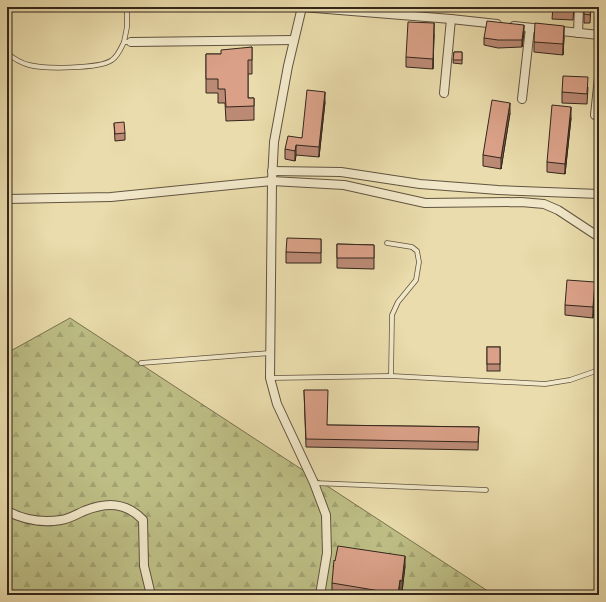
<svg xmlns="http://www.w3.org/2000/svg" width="606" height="602" font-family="Alegreya,serif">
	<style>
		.forest { fill: url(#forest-firs); stroke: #787250 }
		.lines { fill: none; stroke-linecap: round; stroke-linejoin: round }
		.service-casing { stroke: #615440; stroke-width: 5.5 }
		.minor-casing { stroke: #615440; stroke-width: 10 }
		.service { stroke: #f1e8c9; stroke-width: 4 }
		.minor { stroke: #f1e8c9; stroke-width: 8 }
		.wall { fill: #bb8a75; stroke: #33261c }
		.shaded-wall { fill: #99715f; stroke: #33261c }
		.building { fill: #daa188; stroke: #33261c }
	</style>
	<defs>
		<pattern id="forest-firs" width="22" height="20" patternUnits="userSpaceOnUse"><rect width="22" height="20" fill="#bdbe85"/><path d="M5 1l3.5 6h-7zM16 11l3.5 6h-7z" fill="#a3a372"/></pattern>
	</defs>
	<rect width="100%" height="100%" fill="#eadcac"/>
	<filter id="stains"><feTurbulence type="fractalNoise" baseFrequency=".005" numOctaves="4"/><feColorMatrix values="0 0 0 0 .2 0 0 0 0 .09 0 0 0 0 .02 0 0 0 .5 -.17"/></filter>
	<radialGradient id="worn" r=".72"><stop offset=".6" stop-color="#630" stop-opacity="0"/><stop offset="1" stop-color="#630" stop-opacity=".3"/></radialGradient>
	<path class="forest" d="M 70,318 L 494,595 L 7,595 L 7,353 Z"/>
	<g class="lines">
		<g class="service-casing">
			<g id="service">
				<path d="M 127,7 L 127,27 L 124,42 L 131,42"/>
				<path d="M 7,53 C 13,58 21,63 29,65 C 44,69 100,69 112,60 C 118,56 121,48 124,42"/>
				<path d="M 387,243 L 412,247 L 417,251 L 419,262 L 416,280 L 398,302 L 392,315 L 391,376"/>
				<path d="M 141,363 L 270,353"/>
				<path d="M 270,378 L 391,376 L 545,384 L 570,380 L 599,370"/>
				<path d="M 314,483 L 486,490"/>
			</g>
		</g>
		<g class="minor-casing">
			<g id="minor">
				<path d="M 302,7 L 288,66 L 274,142 L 272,181 L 270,378 L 277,404 L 314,483 L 326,515 L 327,553 L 320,595"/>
				<path d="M 302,7 L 451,19 L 497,24"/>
				<path d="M 514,26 L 599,35"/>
				<path d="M 578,33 L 579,7"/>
				<path d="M 131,42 L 294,40"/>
				<path d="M 444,93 L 451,19"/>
				<path d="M 522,99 L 530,28"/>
				<path d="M 595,115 L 599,77"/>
				<path d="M 272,171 L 341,172 L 420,184 L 498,190 L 599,194"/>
				<path d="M 7,199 L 111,197 L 272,181 L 344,185 L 425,203 L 521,202 L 544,204 L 558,210 L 599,237"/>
				<path d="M 7,511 C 24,520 42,523 61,520 C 69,519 77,514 84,511 C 107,502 126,502 143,520 L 144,566 L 151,595"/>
			</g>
		</g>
		<use href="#service" class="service"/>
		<use href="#minor" class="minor"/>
	</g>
	<g class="wall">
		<path d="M 553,7 L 574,7 L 573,20 L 552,19 Z"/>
		<path d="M 584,7 L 591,7 L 590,23 L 584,23 Z"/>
		<path d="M 524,32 L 522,47 L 498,48 L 484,45 L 484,38 Z"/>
		<path d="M 434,34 L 433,69 L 406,67 L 406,57 Z"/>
		<path d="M 564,37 L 563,55 L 534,52 L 534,42 Z"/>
		<path d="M 252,47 L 252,74 L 248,74 L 248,98 L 254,98 L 254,120 L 226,121 L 225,103 L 218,103 L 218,93 L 206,93 L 206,54 L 221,54 Z"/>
		<path d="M 454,52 L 462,52 L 462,64 L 453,63 Z"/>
		<path d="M 588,87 L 587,104 L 562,103 L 562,92 Z"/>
		<path d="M 325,102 L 319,157 L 296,155 L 295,161 L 285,159 L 285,149 L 302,138 Z"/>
		<path d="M 510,113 L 501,169 L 483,166 L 483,155 Z"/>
		<path d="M 571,118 L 565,174 L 547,172 L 547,162 Z"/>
		<path d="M 114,123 L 125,133 L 125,140 L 115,141 Z"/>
		<path d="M 321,239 L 321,263 L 286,263 L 286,252 Z"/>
		<path d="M 337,244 L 374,245 L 374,269 L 337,268 Z"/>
		<path d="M 595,293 L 593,318 L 565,315 L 565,305 Z"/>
		<rect x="487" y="347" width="13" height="24"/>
		<path d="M 304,390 L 327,425 L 479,427 L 478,450 L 306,447 Z"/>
		<path d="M 405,566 L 402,591 L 400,591 L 400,595 L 338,595 L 332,594 L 332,583 Z"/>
	</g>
	<g class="shaded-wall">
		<path d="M 434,23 L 434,34 L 433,69 L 433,59 Z"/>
		<path d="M 524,25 L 524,32 L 522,47 L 522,40 Z"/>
		<path d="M 564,26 L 564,37 L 563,55 L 563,44 Z"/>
		<path d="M 325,92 L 325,102 L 319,157 L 319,147 Z"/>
		<path d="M 510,103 L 510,113 L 501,169 L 501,158 Z"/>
		<path d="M 571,107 L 571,118 L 565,174 L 565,164 Z"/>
		<path d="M 296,145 L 296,155 L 295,161 L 295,151 Z"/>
		<path d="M 595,282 L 595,293 L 593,318 L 593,307 Z"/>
		<path d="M 405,556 L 405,566 L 402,591 L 402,581 Z"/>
		<path d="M 400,580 L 400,595 L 398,595 Z"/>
	</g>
	<g class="building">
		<path d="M 553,7 L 573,7 L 573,11 L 552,10 Z"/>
		<path d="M 584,7 L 591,7 L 590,15 L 584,14 Z"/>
		<path d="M 487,21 L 524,25 L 522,40 L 498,40 L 484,38 Z"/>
		<path d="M 408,22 L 434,23 L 433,59 L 406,57 Z"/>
		<path d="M 535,23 L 564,26 L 563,44 L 534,42 Z"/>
		<path d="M 252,47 L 252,60 L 248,60 L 248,98 L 254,98 L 254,106 L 226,107 L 225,89 L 218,89 L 218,79 L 206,79 L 206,54 L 221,54 L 221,50 Z"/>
		<path d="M 454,52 L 462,52 L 462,60 L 453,60 Z"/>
		<path d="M 563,76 L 588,77 L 587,94 L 562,92 Z"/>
		<path d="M 307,90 L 325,92 L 319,147 L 296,145 L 295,151 L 285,149 L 288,136 L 302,138 Z"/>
		<path d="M 492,100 L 510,103 L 501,158 L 483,155 Z"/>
		<path d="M 552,105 L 571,107 L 565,164 L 547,162 Z"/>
		<path d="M 124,122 L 125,133 L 115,134 L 114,123 Z"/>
		<path d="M 287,238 L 321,239 L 321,253 L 286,252 Z"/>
		<path d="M 337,244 L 374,245 L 374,258 L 337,258 Z"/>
		<path d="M 567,280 L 595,282 L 593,307 L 565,305 Z"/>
		<rect x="487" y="347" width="13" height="17"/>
		<path d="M 304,390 L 328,390 L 327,425 L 479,427 L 478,442 L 306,439 Z"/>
		<path d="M 338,546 L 405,556 L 402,581 L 400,580 L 398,594 L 332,583 L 334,560 L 335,561 Z"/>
	</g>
	<rect width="606" height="602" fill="none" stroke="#eadcac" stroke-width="24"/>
	<rect x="8" y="8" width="590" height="586" fill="none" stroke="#33261c" stroke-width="2"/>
	<rect x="12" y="12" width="582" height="578" fill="none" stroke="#33261c"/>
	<rect width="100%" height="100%" filter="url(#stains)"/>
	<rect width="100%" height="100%" fill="url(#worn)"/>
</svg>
